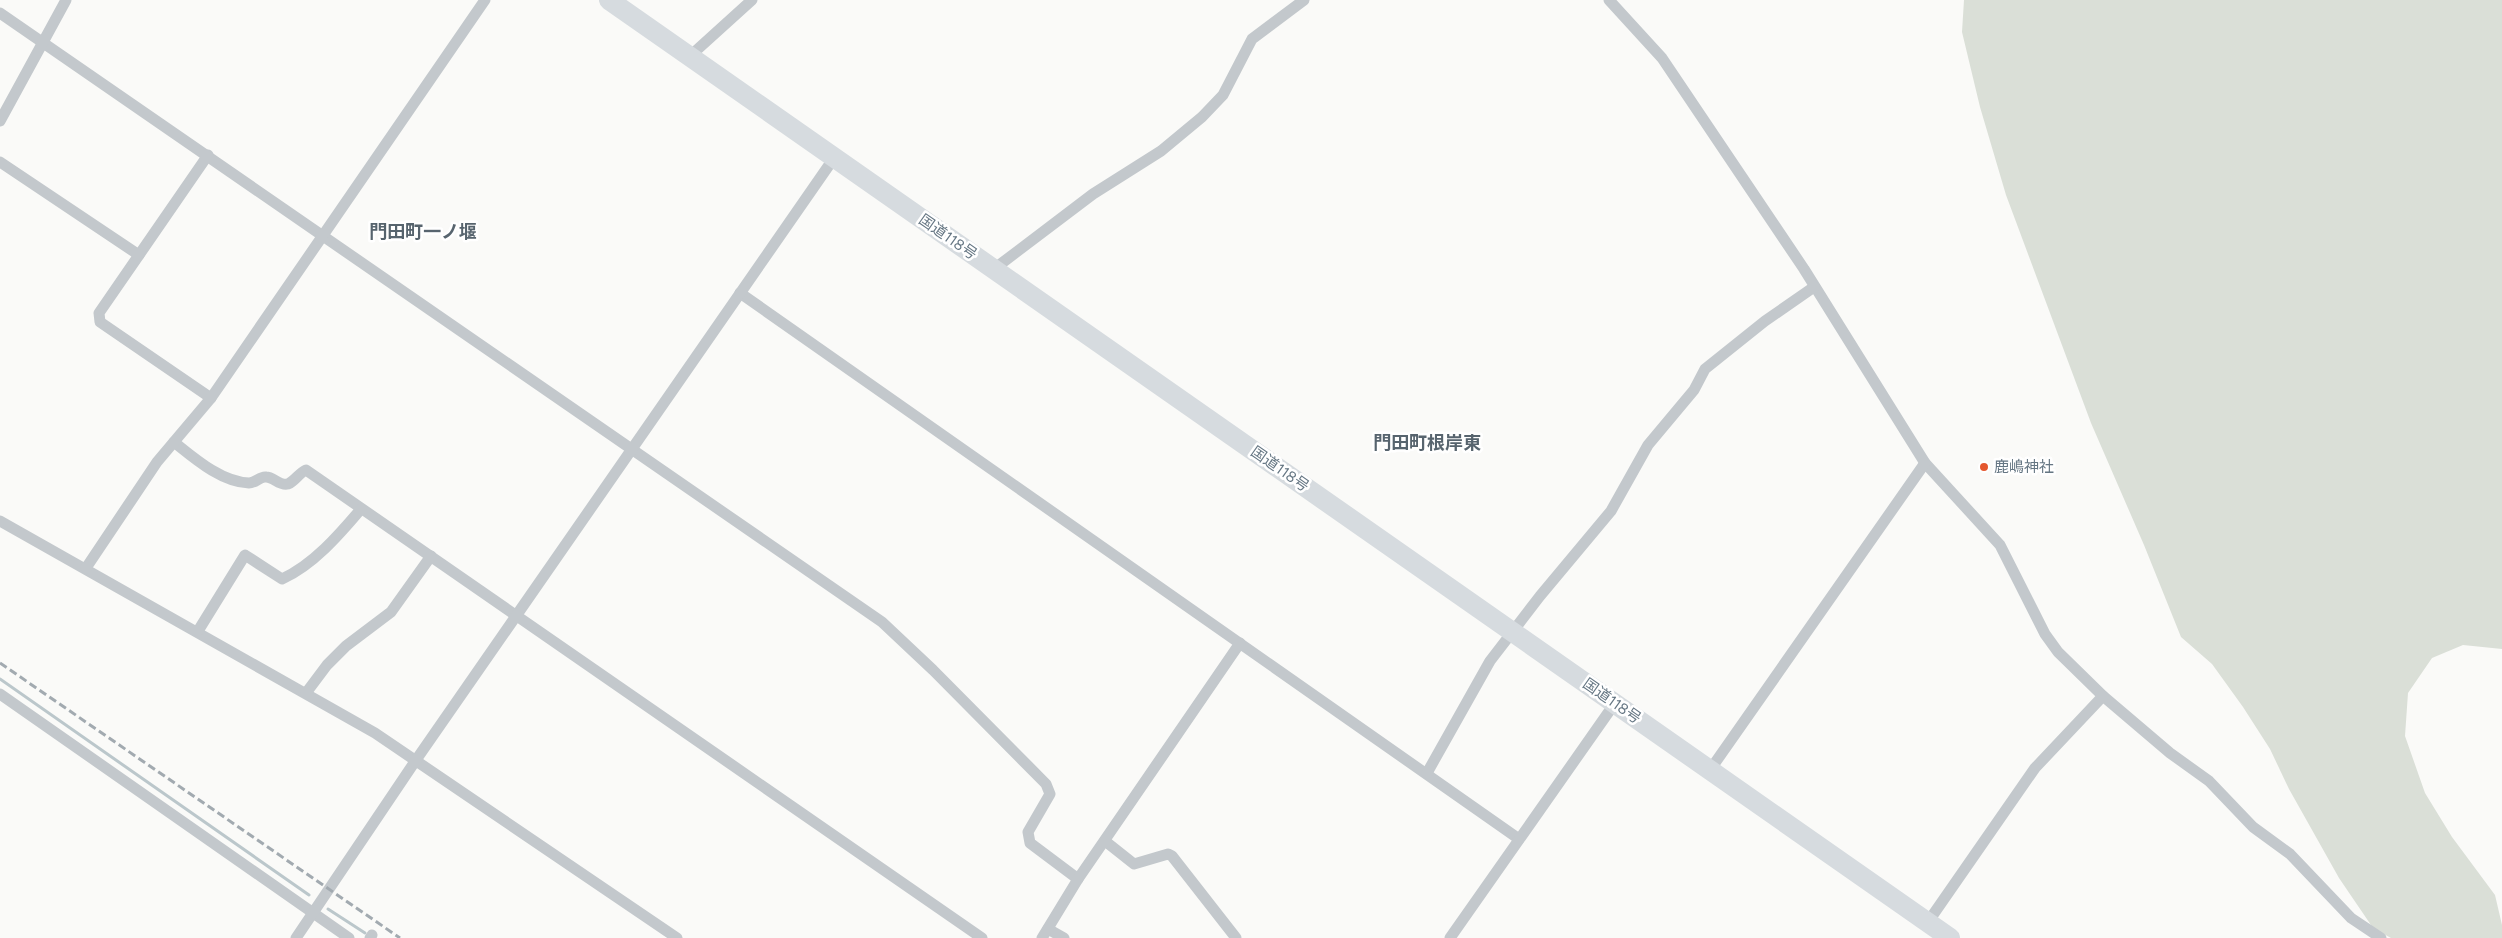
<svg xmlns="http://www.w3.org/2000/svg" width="2502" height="938" font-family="Figtree,'Noto Sans JP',sans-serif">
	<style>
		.green { fill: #dadfd7 }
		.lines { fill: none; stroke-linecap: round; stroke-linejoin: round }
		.stream { stroke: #bbc7cb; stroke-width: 3 }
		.minor { stroke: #c3c8cc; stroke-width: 11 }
		.trunk { stroke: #d6dbdf; stroke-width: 20 }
		.rail { stroke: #a2aab0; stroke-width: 3; stroke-dasharray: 8 4; stroke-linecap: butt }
		.poi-dot { fill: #e4572e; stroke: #fff; stroke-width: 2 }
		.labels { text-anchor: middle; stroke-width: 5; stroke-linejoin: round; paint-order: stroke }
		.street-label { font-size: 15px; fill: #657683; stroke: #fff }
		.poi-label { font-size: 15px; fill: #657683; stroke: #fff; text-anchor: start }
		.quarter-label { font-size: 18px; font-weight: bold; fill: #57646e; stroke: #fff }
	</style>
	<rect width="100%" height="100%" fill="#fafaf8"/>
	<path class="green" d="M 1964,0 L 2502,0 L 2502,649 L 2463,645 L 2432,658 L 2408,693 L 2405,736 L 2425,793 L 2452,837 L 2495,895 L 2502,925 L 2502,938 L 2391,938 L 2373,928 L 2339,878 L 2289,789 L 2270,749 L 2243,707 L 2212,664 L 2181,637 L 2144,545 L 2091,423 L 2006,195 L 1980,107 L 1962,32 Z"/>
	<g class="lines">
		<g class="stream">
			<path d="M 0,679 L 309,895"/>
			<path d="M 328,909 L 365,933"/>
		</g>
		<g class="minor">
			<path d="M 1609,0 L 1662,58 L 1804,269 L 1925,463 L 2000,545 L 2045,634 L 2058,652 L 2103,696 L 2170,753 L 2209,781 L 2253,827 L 2290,854 L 2351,918 L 2381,938"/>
			<path d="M 0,13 L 882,622 L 933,670 L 1046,784 L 1050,794 L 1028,832 L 1030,843 L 1078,879"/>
			<path d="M 689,57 L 752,0"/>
			<path d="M 0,121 L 66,0"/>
			<path d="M 208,155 L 99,313 L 100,322 L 211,398"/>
			<path d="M 0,162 L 139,255"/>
			<path d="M 994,269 L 1093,194 L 1161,151 L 1202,117 L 1223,95 L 1252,39 L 1304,0"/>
			<path d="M 740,293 L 1519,839"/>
			<path d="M 174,442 C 194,458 221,482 249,483 C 256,483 260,476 266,477 C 274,477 279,486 288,484 C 295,481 299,473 306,470 L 982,938"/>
			<path d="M 0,521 L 375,733 L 677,938"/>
			<path d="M 86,568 L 157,462 L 211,398 L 485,0"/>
			<path d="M 198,631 L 245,555 L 282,579 C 313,565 339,535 361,509"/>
			<path d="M 306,693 L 327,665 L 346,646 L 391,612 L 431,556"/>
			<path d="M 0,694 L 349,938"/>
			<path d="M 1710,770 L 1925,463"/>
			<path d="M 1427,773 L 1490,661 L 1540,596 L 1611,511 L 1648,445 L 1694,390 L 1705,369 L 1765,321 L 1814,287"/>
			<path d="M 1105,841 L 1134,864 L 1168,854 L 1172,856 L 1236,938"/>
			<path d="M 1928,922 L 2035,768 L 2103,696"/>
			<path d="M 1048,929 L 1064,938"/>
			<path d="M 296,938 L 416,760 L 834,158"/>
			<path d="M 370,938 L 372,935"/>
			<path d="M 1042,938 L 1078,879 L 1240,643"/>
			<path d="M 1450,938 L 1615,703"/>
		</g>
		<path class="trunk" d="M 609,0 L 1950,938"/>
		<path class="rail" d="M 0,663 L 400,938"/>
	</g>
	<circle class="poi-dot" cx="1984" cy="467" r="5"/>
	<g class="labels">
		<g class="street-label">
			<text transform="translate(948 237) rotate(35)" y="5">国道118号</text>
			<text transform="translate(1280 469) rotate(35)" y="5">国道118号</text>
			<text transform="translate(1612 701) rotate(35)" y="5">国道118号</text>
		</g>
		<g class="poi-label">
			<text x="1994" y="472">鹿嶋神社</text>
		</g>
		<g class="quarter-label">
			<text x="423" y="238">門田町一ノ堰</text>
			<text x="1427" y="449">門田町根岸東</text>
		</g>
	</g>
</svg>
